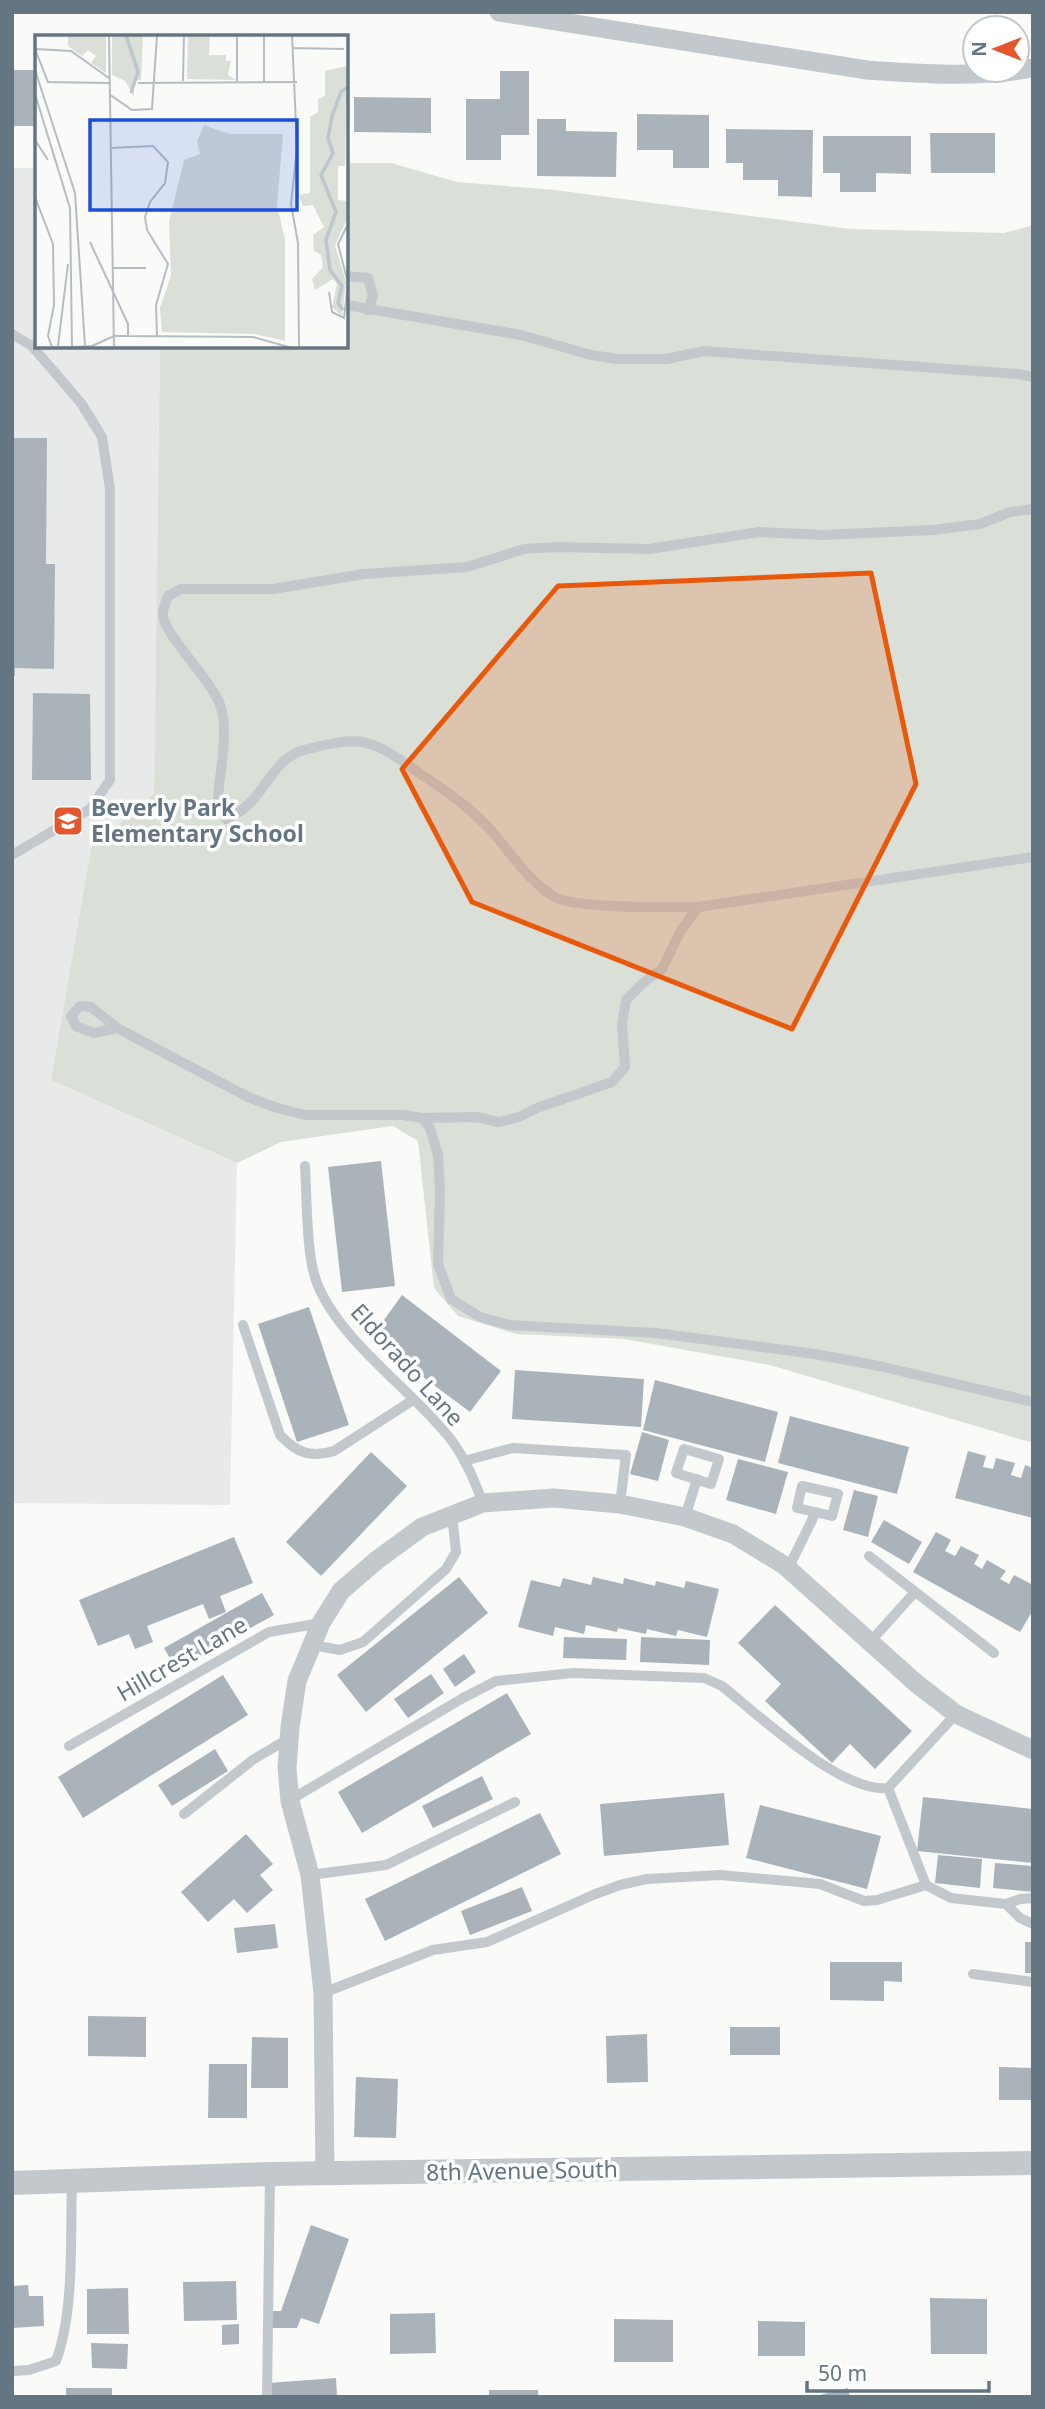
<svg xmlns="http://www.w3.org/2000/svg" width="1045" height="2409" font-family="'Noto Sans',sans-serif">
	<style>
		.built { fill: #e8e9e9 }
		.green { fill: #dadfd7 }
		.building { fill: #aab3b9 }
		.lines { fill: none; stroke-linecap: round; stroke-linejoin: round }
		.service { stroke: #c3c8cc; stroke-width: 10 }
		.minor { stroke: #c3c8cc; stroke-width: 19 }
		.tertiary { stroke: #c3c8cc; stroke-width: 24 }
		.marked { fill: #e8590c; fill-opacity: 0.2; stroke: #e8590c; stroke-width: 5; stroke-linejoin: round }
		.labels { text-anchor: middle; stroke-width: 7; stroke-linejoin: round; paint-order: stroke }
		.poi-label { font-size: 23px; font-weight: bold; fill: #657683; stroke: #fff; text-anchor: start }
		.street-label { font-size: 23px; fill: #657683; stroke: #fff }
		.inset-river { fill: none; stroke: #bbc7cb; stroke-width: 3.5 }
		.inset-road { fill: none; stroke: #b5bdc2; stroke-width: 2 }
		.view { fill: #1d4ed8; fill-opacity: 0.15; stroke: #1d4ed8; stroke-width: 3.5 }
		.inset-edge { fill: none; stroke: #657683; stroke-width: 3.5 }
	</style>
	<rect width="100%" height="100%" fill="#fafaf8"/>
	<path class="built" d="M 12,168 L 37,168 L 37,346 L 160,347 L 154,794 L 91,848 L 51,1080 L 237,1163 L 230,1505 L 12,1503 Z"/>
	<path class="green" d="M 347,163 L 391,163 L 457,182 L 555,190 L 850,229 L 1004,233 L 1033,225 L 1033,1443 L 770,1365 L 624,1339 L 516,1334 L 458,1316 L 434,1288 L 418,1141 L 393,1126 L 281,1142 L 237,1163 L 51,1080 L 91,848 L 154,794 L 160,347 L 346,346 Z"/>
	<g class="building">
		<rect x="12" y="70" width="25" height="56"/>
		<path d="M 500,71 L 529,71 L 529,135 L 501,135 L 501,160 L 466,160 L 466,99 L 500,99 Z"/>
		<path d="M 354,97 L 431,98 L 431,133 L 354,132 Z"/>
		<path d="M 637,114 L 709,115 L 709,168 L 673,168 L 673,150 L 637,150 Z"/>
		<path d="M 537,119 L 566,119 L 566,131 L 617,132 L 616,177 L 537,176 Z"/>
		<path d="M 726,129 L 813,130 L 812,197 L 778,196 L 778,180 L 743,180 L 743,163 L 726,163 Z"/>
		<path d="M 930,133 L 995,133 L 995,173 L 931,173 Z"/>
		<path d="M 823,136 L 911,136 L 911,174 L 876,173 L 876,192 L 840,192 L 840,173 L 823,173 Z"/>
		<path d="M 12,438 L 47,438 L 46,564 L 55,564 L 54,669 L 15,668 L 15,676 L 12,676 Z"/>
		<path d="M 33,693 L 90,694 L 91,780 L 32,780 Z"/>
		<path d="M 381,1161 L 395,1286 L 342,1292 L 328,1167 Z"/>
		<path d="M 402,1295 L 501,1371 L 470,1412 L 371,1338 Z"/>
		<path d="M 309,1307 L 349,1425 L 297,1442 L 258,1324 Z"/>
		<path d="M 515,1370 L 644,1379 L 641,1427 L 512,1419 Z"/>
		<path d="M 655,1380 L 778,1412 L 765,1462 L 643,1430 Z"/>
		<path d="M 790,1416 L 909,1447 L 897,1494 L 778,1463 Z"/>
		<path d="M 642,1432 L 669,1440 L 658,1481 L 630,1474 Z"/>
		<path d="M 968,1451 L 986,1456 L 983,1467 L 993,1469 L 996,1458 L 1015,1463 L 1011,1475 L 1021,1478 L 1025,1465 L 1033,1468 L 1033,1518 L 955,1498 Z"/>
		<path d="M 371,1452 L 407,1486 L 321,1576 L 286,1542 Z"/>
		<path d="M 738,1459 L 788,1472 L 776,1514 L 726,1500 Z"/>
		<path d="M 854,1490 L 878,1496 L 868,1537 L 843,1530 Z"/>
		<path d="M 884,1520 L 922,1542 L 909,1564 L 871,1542 Z"/>
		<path d="M 936,1532 L 951,1540 L 945,1551 L 955,1556 L 961,1546 L 979,1555 L 974,1564 L 982,1569 L 987,1560 L 1006,1571 L 1000,1579 L 1009,1584 L 1014,1575 L 1033,1585 L 1033,1610 L 1020,1632 L 913,1572 Z"/>
		<path d="M 234,1537 L 253,1583 L 220,1596 L 226,1612 L 209,1619 L 203,1604 L 147,1626 L 153,1642 L 135,1649 L 129,1634 L 98,1646 L 79,1600 Z"/>
		<path d="M 459,1577 L 488,1613 L 366,1712 L 337,1675 Z"/>
		<path d="M 593,1577 L 623,1584 L 624,1578 L 655,1586 L 656,1581 L 684,1588 L 686,1581 L 719,1589 L 707,1637 L 678,1630 L 676,1636 L 647,1629 L 646,1634 L 618,1628 L 617,1632 L 586,1625 L 584,1634 L 555,1627 L 553,1636 L 518,1627 L 531,1580 L 560,1587 L 563,1578 L 591,1585 Z"/>
		<path d="M 262,1593 L 274,1615 L 176,1669 L 164,1648 Z"/>
		<path d="M 775,1605 L 912,1731 L 875,1769 L 850,1744 L 832,1763 L 765,1701 L 781,1684 L 738,1643 Z"/>
		<path d="M 564,1637 L 627,1639 L 626,1660 L 563,1658 Z"/>
		<path d="M 641,1637 L 710,1640 L 709,1665 L 640,1662 Z"/>
		<path d="M 464,1654 L 476,1672 L 455,1687 L 443,1669 Z"/>
		<path d="M 431,1674 L 444,1693 L 408,1718 L 394,1699 Z"/>
		<path d="M 223,1675 L 248,1715 L 83,1818 L 58,1777 Z"/>
		<path d="M 507,1693 L 531,1734 L 362,1833 L 338,1792 Z"/>
		<path d="M 215,1749 L 228,1771 L 172,1806 L 158,1785 Z"/>
		<path d="M 482,1776 L 493,1799 L 433,1828 L 422,1806 Z"/>
		<path d="M 724,1793 L 729,1845 L 604,1856 L 600,1804 Z"/>
		<path d="M 923,1797 L 1033,1809 L 1033,1863 L 917,1851 Z"/>
		<path d="M 760,1805 L 881,1836 L 867,1889 L 746,1858 Z"/>
		<path d="M 540,1813 L 561,1854 L 385,1941 L 365,1899 Z"/>
		<path d="M 246,1834 L 273,1864 L 260,1875 L 273,1890 L 247,1913 L 234,1899 L 208,1922 L 181,1892 Z"/>
		<path d="M 938,1855 L 982,1859 L 980,1888 L 935,1883 Z"/>
		<path d="M 995,1863 L 1033,1866 L 1033,1892 L 993,1888 Z"/>
		<path d="M 522,1887 L 532,1911 L 470,1935 L 461,1911 Z"/>
		<path d="M 275,1924 L 278,1948 L 237,1953 L 234,1928 Z"/>
		<rect x="1025" y="1942" width="8" height="31"/>
		<path d="M 830,1962 L 902,1962 L 902,1982 L 884,1981 L 884,2001 L 830,2000 Z"/>
		<path d="M 88,2016 L 146,2017 L 146,2057 L 88,2056 Z"/>
		<rect x="730" y="2027" width="50" height="28"/>
		<path d="M 647,2034 L 648,2082 L 607,2083 L 606,2036 Z"/>
		<path d="M 252,2037 L 288,2038 L 288,2088 L 251,2088 Z"/>
		<path d="M 209,2064 L 247,2064 L 247,2118 L 208,2118 Z"/>
		<path d="M 999,2067 L 1033,2068 L 1033,2100 L 999,2100 Z"/>
		<path d="M 356,2077 L 398,2079 L 396,2138 L 354,2137 Z"/>
		<path d="M 311,2225 L 349,2239 L 319,2324 L 301,2318 L 297,2328 L 271,2328 L 271,2311 L 281,2311 Z"/>
		<path d="M 236,2281 L 237,2320 L 184,2321 L 183,2282 Z"/>
		<path d="M 28,2285 L 29,2296 L 43,2296 L 44,2326 L 12,2328 L 12,2286 Z"/>
		<path d="M 128,2288 L 129,2334 L 87,2334 L 87,2289 Z"/>
		<path d="M 930,2298 L 987,2299 L 987,2354 L 931,2354 Z"/>
		<path d="M 435,2313 L 436,2353 L 390,2354 L 390,2314 Z"/>
		<path d="M 614,2319 L 673,2320 L 673,2362 L 614,2362 Z"/>
		<path d="M 758,2321 L 805,2322 L 805,2356 L 758,2356 Z"/>
		<path d="M 239,2324 L 239,2344 L 222,2345 L 222,2325 Z"/>
		<path d="M 91,2343 L 128,2344 L 127,2369 L 92,2368 Z"/>
		<path d="M 336,2378 L 337,2397 L 270,2397 L 269,2383 Z"/>
		<rect x="66" y="2388" width="46" height="9"/>
		<path d="M 848,2388 L 850,2397 L 816,2397 L 816,2396 Z"/>
		<rect x="489" y="2390" width="49" height="7"/>
	</g>
	<g class="lines">
		<g class="service">
			<path d="M 346,276 L 368,278 L 373,296 L 368,310"/>
			<path d="M 346,305 L 521,335 L 591,355 L 617,359 L 667,359 L 704,351 L 1017,374 L 1033,377"/>
			<path d="M 12,334 L 32,346 L 81,403 L 102,437 L 110,489 L 110,780 L 90,809 L 12,855"/>
			<path d="M 698,907 C 670,907 576,909 555,897 C 527,881 510,851 489,828 C 465,803 445,791 418,772 C 399,759 385,747 362,742 C 345,739 321,746 304,750 C 268,760 265,804 226,819 L 217,809 C 218,779 231,730 219,702 C 208,676 167,638 163,616 C 162,610 166,602 168,596 L 181,589 L 273,589 L 364,574 L 467,567 L 524,549 L 556,547 L 649,549 L 759,532 L 823,535 L 933,530 L 980,524 L 1010,512 L 1033,509"/>
			<path d="M 117,1028 L 94,1033 L 76,1026 L 71,1016 L 80,1006 L 91,1007 L 117,1028 L 248,1097 L 274,1107 L 305,1115 L 403,1115 L 422,1118 L 430,1128 L 438,1155 L 440,1190 L 438,1264 L 451,1299 L 480,1317 L 509,1325 L 656,1333 L 815,1354 L 879,1366 L 1033,1402"/>
			<path d="M 422,1118 L 476,1117 L 499,1122 L 519,1117 L 537,1108 L 612,1082 L 625,1067 L 622,1024 L 626,1000 L 643,983 L 662,969 L 680,932 L 698,907 L 1033,857"/>
			<path d="M 305,1166 C 307,1197 306,1256 317,1283 C 339,1340 411,1389 449,1437 C 465,1457 474,1480 483,1503"/>
			<path d="M 243,1325 L 280,1435 C 297,1453 310,1458 334,1451 L 413,1400"/>
			<path d="M 684,1449 L 719,1459 L 711,1484 L 676,1473 Z"/>
			<path d="M 464,1461 L 513,1448 L 626,1455 L 620,1504"/>
			<path d="M 802,1486 L 838,1494 L 832,1516 L 797,1508 Z"/>
			<path d="M 685,1517 L 697,1479"/>
			<path d="M 869,1556 L 994,1653"/>
			<path d="M 788,1569 L 816,1512"/>
			<path d="M 870,1642 L 915,1592"/>
			<path d="M 312,1645 L 340,1650 L 363,1642 L 446,1569 L 456,1552 L 452,1515"/>
			<path d="M 69,1746 L 269,1632 L 321,1623"/>
			<path d="M 888,1788 L 956,1714"/>
			<path d="M 290,1800 L 463,1698 L 496,1681 L 573,1673 L 704,1678 L 722,1686 C 760,1716 841,1793 888,1788 L 926,1885 L 951,1898 L 1006,1904 L 1020,1899 L 1033,1898"/>
			<path d="M 184,1814 L 254,1759 L 288,1739"/>
			<path d="M 310,1875 L 386,1865 L 515,1802"/>
			<path d="M 1006,1904 L 1020,1918 L 1033,1924"/>
			<path d="M 973,1974 L 1033,1982"/>
			<path d="M 323,1993 L 433,1950 L 487,1942 L 593,1895 L 620,1885 L 647,1879 L 720,1875 L 820,1884 L 864,1901 L 877,1900 L 926,1885"/>
			<path d="M 12,2371 L 29,2370 L 56,2361 C 75,2310 70,2236 72,2181"/>
			<path d="M 267,2397 L 270,2174"/>
		</g>
		<g class="minor">
			<path d="M 499,12 L 867,70 C 922,74 978,78 1033,68"/>
			<path d="M 325,2174 L 323,1993 L 310,1875 L 290,1801 L 287,1768 L 290,1727 L 297,1681 L 321,1623 L 341,1591 L 377,1560 L 422,1527 L 483,1503 L 554,1498 L 620,1504 L 685,1517 L 733,1534 L 784,1565 L 917,1684 L 956,1714 L 1033,1750"/>
		</g>
		<path class="tertiary" d="M 12,2183 L 270,2174 L 1033,2163"/>
	</g>
	<path class="marked" d="M 871,573 L 916,784 L 792,1029 L 472,902 L 402,769 L 558,586 Z"/>
	<defs>
		<g id="school-square" transform="scale(1.575)"><rect x="-9" y="-9" width="18" height="18" rx="4" fill="#e4572e" stroke="#fff"/><path d="M0-5L7-2L0 1L-7-2ZM-4 1L0 2.5L4 1V4Q0 6-4 4Z" fill="#fff"/></g>
	</defs>
	<g fill-rule="evenodd">
		<use href="#school-square" x="68" y="821"/>
	</g>
	<g class="labels">
		<g class="poi-label">
			<text x="91" y="816">Beverly Park<tspan x="91" dy="26">Elementary School</tspan></text>
		</g>
		<g class="street-label">
			<text transform="translate(407 1365) rotate(48)" y="8">Eldorado Lane</text>
			<text transform="translate(182 1659) rotate(-30)" y="8">Hillcrest Lane</text>
			<text transform="translate(522 2171) rotate(-1)" y="8">8th Avenue South</text>
		</g>
	</g>
	<g transform="translate(35 35)">
		<rect width="313" height="313" fill="#fafaf8"/>
		<path d="M 33,0 L 71,0 L 71,38 L 56,28 L 61,21 L 53,15 L 47,21 L 33,11 ZM 77,0 L 108,0 L 106,45 L 99,46 L 99,62 L 90,46 L 77,40 ZM 153,0 L 175,0 L 174,20 L 191,20 L 191,26 L 196,26 L 193,40 L 201,45 L 152,44 ZM 313,0 L 310,131 L 303,131 L 303,165 L 313,166 L 313,182 L 300,210 L 311,247 L 307,281 L 297,272 L 302,249 L 298,244 L 280,255 L 277,244 L 288,232 L 286,220 L 279,216 L 278,200 L 289,192 L 278,170 L 268,171 L 264,160 L 275,158 L 275,82 L 283,77 L 283,64 L 290,61 L 290,36 L 312,31 ZM 169,90 L 194,99 L 248,99 L 242,171 L 250,204 L 250,306 L 220,299 L 127,297 L 125,273 L 136,240 L 134,187 L 149,125 L 165,119 L 162,106 Z" fill="#dadfd7"/>
		<path class="inset-river" d="M 91,0 L 103,37 L 96,58M 308,275 L 303,268 L 307,251 L 295,235 L 291,205 L 301,177 L 286,140 L 298,118 L 293,103 L 297,81 L 306,57 L 314,51"/>
		<path class="inset-road" d="M 74,0 L 79,313M 257,0 L 262,113 L 256,169 L 263,208 L 264,313M 257,13 L 309,14M 0,14 L 13,47 L 74,48M 0,14 L 36,16 L 74,43M 0,35 L 40,158 L 50,311M 148,46 L 149,0M 202,47 L 202,0M 229,47 L 229,0M 103,48 L 262,47M 0,59 L 35,173 L 37,313M 74,59 L 97,75 L 117,74 L 122,0M 0,105 L 13,125M 76,113 L 118,111 L 133,127 L 130,148 L 115,167 L 110,182 L 112,195 L 133,229 L 121,270 L 122,301M 0,162 L 18,209 L 19,270 L 13,301 L 17,312M 55,207 L 93,289 L 93,301M 77,233 L 111,233M 294,257 L 297,277 L 309,283 L 313,248 L 303,209 L 314,187M 23,311 L 33,229M 17,313 L 57,311 L 79,301 L 94,301 L 218,302 L 257,313"/>
		<path class="view" d="M 55,85 L 262,85 L 262,175 L 55,175 Z"/>
		<rect width="313" height="313" class="inset-edge"/>
	</g>
	<rect width="1045" height="2409" fill="none" stroke="#657683" stroke-width="28"/>
	<g transform="translate(996 49) rotate(270)"><circle r="33" fill="#ffffff" stroke="#c1c8cd" stroke-width="2"/>
	<path d="M0-5L12 26L0 18L-12 26Z" fill="#e4572e"/>
	<text y="-10" font-size="19" font-weight="bold" text-anchor="middle" fill="#657683">N</text>
	</g>
	<path d="M807 2381v10h182v-10" fill="none" stroke="#657683" stroke-width="3.5"/>
	<text x="818" y="2381" font-size="21" fill="#657683" stroke="#ffffff" stroke-width="5" paint-order="stroke">50 m</text>
</svg>
